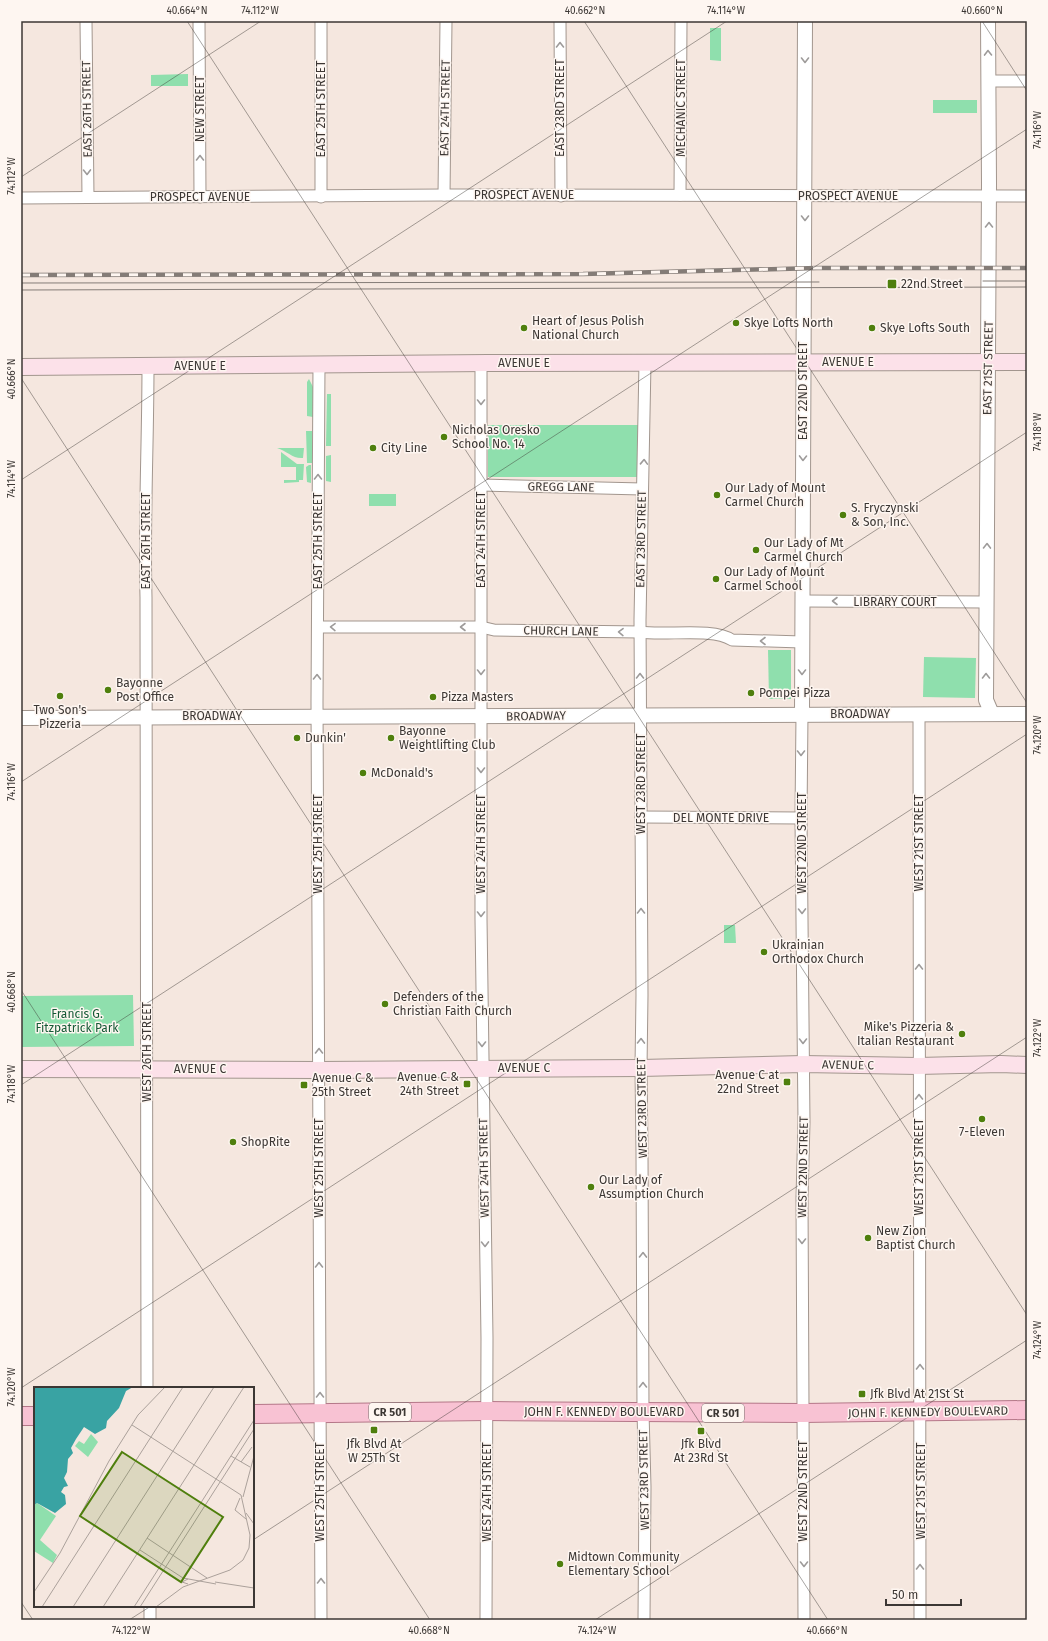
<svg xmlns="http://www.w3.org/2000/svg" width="1048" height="1641" font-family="'Fira Sans',sans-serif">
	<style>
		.green { fill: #8fdfad }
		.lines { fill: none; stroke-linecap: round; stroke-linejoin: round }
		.minor-casing { stroke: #a2968e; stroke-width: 13 }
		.tertiary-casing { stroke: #a2968e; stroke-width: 16 }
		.secondary-casing { stroke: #a2968e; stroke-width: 18 }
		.primary-casing { stroke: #b47788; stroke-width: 20 }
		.minor { stroke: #fff; stroke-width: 11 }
		.tertiary { stroke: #fff; stroke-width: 14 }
		.secondary { stroke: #fce1e9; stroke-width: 16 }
		.primary { stroke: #f8c2d3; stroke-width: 18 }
		.tram { stroke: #847c77; stroke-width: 1 }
		.rail-casing { stroke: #847c77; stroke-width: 4.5 }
		.rail { stroke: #fef6f1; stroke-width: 3; stroke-dasharray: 9; stroke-linecap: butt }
		.oneway { stroke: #9e9b9a }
		.ticks { fill: none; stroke: #3c3734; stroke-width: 1; stroke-opacity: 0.45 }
		.poi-dot { fill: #4f7f0d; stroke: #fef6f1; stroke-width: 1.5 }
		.labels { text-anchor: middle; stroke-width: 3; stroke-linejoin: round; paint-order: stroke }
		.shield { fill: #fef6f1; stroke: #76706d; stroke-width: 1 }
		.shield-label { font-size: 11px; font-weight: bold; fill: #3c3734 }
		.street-label { font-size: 12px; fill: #3c3734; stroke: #fef6f1 }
		.poi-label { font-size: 12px; fill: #3c3734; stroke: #fef6f1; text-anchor: start }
		.park-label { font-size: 12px; fill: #145935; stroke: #fef6f1 }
		.inset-road { fill: none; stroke: #aba19b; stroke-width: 1 }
		.view { fill: #4f7f0d; fill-opacity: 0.15; stroke: #4f7f0d; stroke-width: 2 }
		.inset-edge { fill: none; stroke: #3c3734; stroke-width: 2 }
		.neatline { fill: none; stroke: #3c3734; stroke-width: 1.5 }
		.ticks-label { font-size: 10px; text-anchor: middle; fill: #3c3734 }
	</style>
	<rect width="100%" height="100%" fill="#f5e7df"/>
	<g class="green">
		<path d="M 710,28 L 721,28 L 721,61 L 710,60 Z"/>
		<path d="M 188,74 L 188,86 L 151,86 L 151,75 Z"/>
		<rect x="933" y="100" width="44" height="13"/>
		<path d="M 309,379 L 313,387 L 313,417 L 307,416 L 307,382 Z"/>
		<path d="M 327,394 L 331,394 L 331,446 L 326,446 Z"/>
		<path d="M 488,425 L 642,425 L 641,477 L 488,477 Z"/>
		<path d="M 306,431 L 312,431 L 312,463 L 307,463 Z"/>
		<path d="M 277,448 L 304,448 L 303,458 C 293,459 287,451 277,448 Z"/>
		<path d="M 281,452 L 297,464 L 304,464 L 303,480 L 299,480 L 299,482 L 284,483 L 284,480 L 296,480 L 296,467 L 281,467 Z"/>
		<path d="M 331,455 L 331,482 L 326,481 L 326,456 Z"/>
		<path d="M 309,465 L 311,465 L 311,483 L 307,482 L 306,467 Z"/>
		<rect x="369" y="494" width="27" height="12"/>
		<path d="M 768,650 L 791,650 L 791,699 L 769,699 Z"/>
		<path d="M 924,657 L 976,658 L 975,698 L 923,697 Z"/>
		<path d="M 724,925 L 735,925 L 736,943 L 724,943 Z"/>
		<path d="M 133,995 L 134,1046 L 21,1047 L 21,996 Z"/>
	</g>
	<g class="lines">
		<g class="minor-casing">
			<g id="minor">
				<path d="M 86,21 L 88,197"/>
				<path d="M 199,21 L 200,197"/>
				<path d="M 321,21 L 321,197"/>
				<path d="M 560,21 L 561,196"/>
				<path d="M 989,81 L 1027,81"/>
				<path d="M 444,195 L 446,21"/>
				<path d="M 680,195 L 681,21"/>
				<path d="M 21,198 L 444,195 L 1027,196"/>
				<path d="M 481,363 L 481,919 L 487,1338 L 486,1620"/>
				<path d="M 319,365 L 317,702 L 321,1620"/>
				<path d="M 481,485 L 642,489"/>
				<path d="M 803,601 L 986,602"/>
				<path d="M 318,627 L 481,627 L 494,630 L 640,632 C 665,636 713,627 732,640 L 802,642"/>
				<path d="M 802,714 L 801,818 L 804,1122 L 802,1198 L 804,1620"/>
				<path d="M 919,714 L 920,1620"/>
				<path d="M 641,817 L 801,818"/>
				<path d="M 147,1388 L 146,597 C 144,520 148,443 148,366"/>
				<path d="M 150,1606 L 150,1620"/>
				<path d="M 644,1620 L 645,1487 L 643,1412 L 642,1152 L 641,1068 L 642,995 L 640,620 L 645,363"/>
			</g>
		</g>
		<g class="tertiary-casing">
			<g id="tertiary">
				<path d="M 988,21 L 989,184 L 986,700 L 992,714"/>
				<path d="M 802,714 L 805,21"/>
				<path d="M 21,718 L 1027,714"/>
			</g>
		</g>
		<g class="secondary-casing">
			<g id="secondary">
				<path d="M 21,367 L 488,363 L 1027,362"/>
				<path d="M 21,1069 L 319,1070 L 641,1068 L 803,1064 L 918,1066 L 1001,1064 L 1027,1065"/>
			</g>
		</g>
		<g class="primary-casing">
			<g id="primary">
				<path d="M 253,1414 L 487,1411 L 803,1413 L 1027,1410"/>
				<path d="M 21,1416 L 35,1416"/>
			</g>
		</g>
		<use href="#minor" class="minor"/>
		<use href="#tertiary" class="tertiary"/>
		<use href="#secondary" class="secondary"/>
		<use href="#primary" class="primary"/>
		<g class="tram">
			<path d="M 983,281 L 1027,281"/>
			<path d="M 21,283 L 819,282"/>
			<path d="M 21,290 L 1027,287"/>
		</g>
		<g class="rail-casing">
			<path id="rail" d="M 21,275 L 583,274 L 817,268 L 1027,268"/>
		</g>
		<use href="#rail" class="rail"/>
	</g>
	<defs><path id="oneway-chevron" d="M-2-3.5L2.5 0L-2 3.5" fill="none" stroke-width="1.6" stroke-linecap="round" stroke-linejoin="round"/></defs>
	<g class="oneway">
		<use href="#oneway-chevron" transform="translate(560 45) rotate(-90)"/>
		<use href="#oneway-chevron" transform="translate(988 53) rotate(-91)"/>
		<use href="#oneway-chevron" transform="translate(805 60) rotate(90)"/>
		<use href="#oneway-chevron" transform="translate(200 158) rotate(-90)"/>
		<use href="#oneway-chevron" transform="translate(87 172) rotate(89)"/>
		<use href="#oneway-chevron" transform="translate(805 218) rotate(90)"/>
		<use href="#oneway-chevron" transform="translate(989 225) rotate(-90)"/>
		<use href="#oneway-chevron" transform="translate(481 402) rotate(90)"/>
		<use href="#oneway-chevron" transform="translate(803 458) rotate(91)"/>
		<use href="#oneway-chevron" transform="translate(644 462) rotate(-88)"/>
		<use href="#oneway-chevron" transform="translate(318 477) rotate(-90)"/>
		<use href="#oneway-chevron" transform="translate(987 546) rotate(-89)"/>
		<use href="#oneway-chevron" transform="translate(835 601) rotate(-180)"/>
		<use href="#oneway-chevron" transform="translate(333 627) rotate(-179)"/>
		<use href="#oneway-chevron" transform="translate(463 627) rotate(-180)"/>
		<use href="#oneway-chevron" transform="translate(621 632) rotate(-179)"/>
		<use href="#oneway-chevron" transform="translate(763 641) rotate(-180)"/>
		<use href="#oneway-chevron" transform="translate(481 672) rotate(90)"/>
		<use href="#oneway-chevron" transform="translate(802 672) rotate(90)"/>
		<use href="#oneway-chevron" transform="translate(640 676) rotate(-90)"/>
		<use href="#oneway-chevron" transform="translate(986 676) rotate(-90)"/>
		<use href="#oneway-chevron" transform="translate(317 677) rotate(-89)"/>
		<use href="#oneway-chevron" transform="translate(801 753) rotate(90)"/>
		<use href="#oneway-chevron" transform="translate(481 770) rotate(90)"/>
		<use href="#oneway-chevron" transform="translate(641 911) rotate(-90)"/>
		<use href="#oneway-chevron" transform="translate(802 911) rotate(89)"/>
		<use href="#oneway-chevron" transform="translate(481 914) rotate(90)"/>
		<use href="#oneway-chevron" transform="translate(919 967) rotate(-90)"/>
		<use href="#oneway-chevron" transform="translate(641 1041) rotate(-89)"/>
		<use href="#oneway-chevron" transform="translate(803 1041) rotate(90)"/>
		<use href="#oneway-chevron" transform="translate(482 1044) rotate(90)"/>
		<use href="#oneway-chevron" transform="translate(319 1051) rotate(-90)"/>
		<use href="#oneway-chevron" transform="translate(919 1097) rotate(-90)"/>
		<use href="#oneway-chevron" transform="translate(802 1241) rotate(90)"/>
		<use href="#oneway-chevron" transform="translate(485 1244) rotate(89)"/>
		<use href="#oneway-chevron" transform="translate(643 1255) rotate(-89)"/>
		<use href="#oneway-chevron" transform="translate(319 1265) rotate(-90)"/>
		<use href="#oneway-chevron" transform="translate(920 1367) rotate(-90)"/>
		<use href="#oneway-chevron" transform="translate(643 1385) rotate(-90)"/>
		<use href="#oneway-chevron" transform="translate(320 1395) rotate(-90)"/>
		<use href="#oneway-chevron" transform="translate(804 1564) rotate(90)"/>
		<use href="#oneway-chevron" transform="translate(920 1567) rotate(-90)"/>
		<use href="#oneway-chevron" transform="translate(321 1581) rotate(-90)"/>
	</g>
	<path class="ticks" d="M 187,21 L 1027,1315M 584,21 L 1027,703M 982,21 L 1027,91M 21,177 L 261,21M 21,378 L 828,1620M 21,480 L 727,21M 21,782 L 1027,129M 21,990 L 430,1620M 21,1085 L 1027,432M 21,1388 L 1027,734M 253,1540 L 1027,1037M 21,1602 L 33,1620M 129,1620 L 151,1606M 595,1620 L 1027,1340"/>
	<g class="poi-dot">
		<rect x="887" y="279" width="10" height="10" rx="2"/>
		<circle cx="736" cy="323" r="4"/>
		<circle cx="524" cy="328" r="4"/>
		<circle cx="872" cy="328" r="4"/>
		<circle cx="444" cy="437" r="4"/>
		<circle cx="373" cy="448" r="4"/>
		<circle cx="717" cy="495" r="4"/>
		<circle cx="843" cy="515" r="4"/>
		<circle cx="756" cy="550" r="4"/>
		<circle cx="716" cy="579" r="4"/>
		<circle cx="108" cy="690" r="4"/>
		<circle cx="751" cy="693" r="4"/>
		<circle cx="60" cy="696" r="4"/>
		<circle cx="433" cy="697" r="4"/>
		<circle cx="297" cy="738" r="4"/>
		<circle cx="391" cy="738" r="4"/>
		<circle cx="363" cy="773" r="4"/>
		<circle cx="764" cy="952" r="4"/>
		<circle cx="385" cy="1004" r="4"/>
		<circle cx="962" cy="1034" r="4"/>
		<rect x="783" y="1078" width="8" height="8" rx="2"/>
		<rect x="463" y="1080" width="8" height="8" rx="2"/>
		<rect x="300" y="1081" width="8" height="8" rx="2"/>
		<circle cx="982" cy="1119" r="4"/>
		<circle cx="233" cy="1142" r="4"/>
		<circle cx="591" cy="1187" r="4"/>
		<circle cx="868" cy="1238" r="4"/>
		<rect x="858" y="1390" width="8" height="8" rx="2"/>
		<rect x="370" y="1426" width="8" height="8" rx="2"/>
		<rect x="697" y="1427" width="8" height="8" rx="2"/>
		<circle cx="560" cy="1564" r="4"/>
	</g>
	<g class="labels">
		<g class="shield">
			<rect x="369" y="1403" width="42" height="18" rx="3"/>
			<rect x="702" y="1404" width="42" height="18" rx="3"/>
		</g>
		<g class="shield-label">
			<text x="390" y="1416">CR 501</text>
			<text x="723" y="1417">CR 501</text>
		</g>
		<g class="street-label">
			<text transform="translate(445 108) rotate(-89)" y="4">EAST 24TH STREET</text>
			<text transform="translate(560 108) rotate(-90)" y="4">EAST 23RD STREET</text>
			<text transform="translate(681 108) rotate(-90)" y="4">MECHANIC STREET</text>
			<text transform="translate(87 109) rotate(-91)" y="4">EAST 26TH STREET</text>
			<text transform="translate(200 109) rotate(-90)" y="4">NEW STREET</text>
			<text transform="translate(321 109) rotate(-90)" y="4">EAST 25TH STREET</text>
			<text x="524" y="199">PROSPECT AVENUE</text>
			<text x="848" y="200">PROSPECT AVENUE</text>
			<text x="200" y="201">PROSPECT AVENUE</text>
			<text x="848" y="366">AVENUE E</text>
			<text x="524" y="367">AVENUE E</text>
			<text x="200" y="370">AVENUE E</text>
			<text transform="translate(988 368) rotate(-89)" y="4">EAST 21ST STREET</text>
			<text transform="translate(803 391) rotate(-90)" y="4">EAST 22ND STREET</text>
			<text transform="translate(561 487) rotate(1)" y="4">GREGG LANE</text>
			<text transform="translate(641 539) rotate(-89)" y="4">EAST 23RD STREET</text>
			<text transform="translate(481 540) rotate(-90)" y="4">EAST 24TH STREET</text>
			<text transform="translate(146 541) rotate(-90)" y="4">EAST 26TH STREET</text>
			<text transform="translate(318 541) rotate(-90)" y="4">EAST 25TH STREET</text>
			<text x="895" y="606">LIBRARY COURT</text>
			<text transform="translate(561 631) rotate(1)" y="4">CHURCH LANE</text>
			<text x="860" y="718">BROADWAY</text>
			<text x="212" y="720">BROADWAY</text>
			<text transform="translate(536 716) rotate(-1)" y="4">BROADWAY</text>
			<text transform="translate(641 784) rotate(-90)" y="4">WEST 23RD STREET</text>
			<text x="721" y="822">DEL MONTE DRIVE</text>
			<text transform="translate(802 843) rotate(-90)" y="4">WEST 22ND STREET</text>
			<text transform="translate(919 843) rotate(-90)" y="4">WEST 21ST STREET</text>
			<text transform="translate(318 844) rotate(-90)" y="4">WEST 25TH STREET</text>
			<text transform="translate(481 844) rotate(-90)" y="4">WEST 24TH STREET</text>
			<text transform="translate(147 1052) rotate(-90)" y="4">WEST 26TH STREET</text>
			<text transform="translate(848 1065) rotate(1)" y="4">AVENUE C</text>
			<text x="524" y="1072">AVENUE C</text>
			<text x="200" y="1073">AVENUE C</text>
			<text transform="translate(642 1108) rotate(-91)" y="4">WEST 23RD STREET</text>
			<text transform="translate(803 1167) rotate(-89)" y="4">WEST 22ND STREET</text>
			<text transform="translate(919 1167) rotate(-90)" y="4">WEST 21ST STREET</text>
			<text transform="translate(319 1168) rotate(-90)" y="4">WEST 25TH STREET</text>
			<text transform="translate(484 1168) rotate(-91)" y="4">WEST 24TH STREET</text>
			<text x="604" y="1416">JOHN F. KENNEDY BOULEVARD</text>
			<text transform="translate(928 1412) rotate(-1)" y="4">JOHN F. KENNEDY BOULEVARD</text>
			<text transform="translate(644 1480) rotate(-91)" y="4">WEST 23RD STREET</text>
			<text transform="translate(803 1491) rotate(-90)" y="4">WEST 22ND STREET</text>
			<text transform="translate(921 1491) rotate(-90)" y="4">WEST 21ST STREET</text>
			<text transform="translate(320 1492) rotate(-90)" y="4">WEST 25TH STREET</text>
			<text transform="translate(487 1492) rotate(-90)" y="4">WEST 24TH STREET</text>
		</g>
		<g class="poi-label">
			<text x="901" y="288">22nd Street</text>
			<text x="532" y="325">Heart of Jesus Polish<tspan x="532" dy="14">National Church</tspan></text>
			<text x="744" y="327">Skye Lofts North</text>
			<text x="880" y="332">Skye Lofts South</text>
			<text x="452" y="434">Nicholas Oresko<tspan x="452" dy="14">School No. 14</tspan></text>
			<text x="381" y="452">City Line</text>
			<text x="725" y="492">Our Lady of Mount<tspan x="725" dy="14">Carmel Church</tspan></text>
			<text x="851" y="512">S. Fryczynski<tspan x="851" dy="14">&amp; Son, Inc.</tspan></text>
			<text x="764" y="547">Our Lady of Mt<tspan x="764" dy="14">Carmel Church</tspan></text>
			<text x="724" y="576">Our Lady of Mount<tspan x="724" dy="14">Carmel School</tspan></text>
			<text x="116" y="687">Bayonne<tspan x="116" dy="14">Post Office</tspan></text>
			<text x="759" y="697">Pompei Pizza</text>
			<text x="441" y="701">Pizza Masters</text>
			<text x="60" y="714" text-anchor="middle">Two Son's<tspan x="60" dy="14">Pizzeria</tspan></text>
			<text x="399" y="735">Bayonne<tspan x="399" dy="14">Weightlifting Club</tspan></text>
			<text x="305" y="742">Dunkin'</text>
			<text x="371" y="777">McDonald's</text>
			<text x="772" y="949">Ukrainian<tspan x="772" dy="14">Orthodox Church</tspan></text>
			<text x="393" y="1001">Defenders of the<tspan x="393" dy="14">Christian Faith Church</tspan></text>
			<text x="954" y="1031" text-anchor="end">Mike's Pizzeria &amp;<tspan x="954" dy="14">Italian Restaurant</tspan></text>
			<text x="779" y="1079" text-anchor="end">Avenue C at<tspan x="779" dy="14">22nd Street</tspan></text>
			<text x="459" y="1081" text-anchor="end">Avenue C &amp;<tspan x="459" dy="14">24th Street</tspan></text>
			<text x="312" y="1082">Avenue C &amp;<tspan x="312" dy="14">25th Street</tspan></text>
			<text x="982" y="1136" text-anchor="middle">7-Eleven</text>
			<text x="241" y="1146">ShopRite</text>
			<text x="599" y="1184">Our Lady of<tspan x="599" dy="14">Assumption Church</tspan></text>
			<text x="876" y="1235">New Zion<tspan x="876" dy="14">Baptist Church</tspan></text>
			<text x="870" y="1398">Jfk Blvd At 21St St</text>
			<text x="374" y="1448" text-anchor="middle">Jfk Blvd At<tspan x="374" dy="14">W 25Th St</tspan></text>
			<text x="701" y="1448" text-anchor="middle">Jfk Blvd<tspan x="701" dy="14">At 23Rd St</tspan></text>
			<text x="568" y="1561">Midtown Community<tspan x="568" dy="14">Elementary School</tspan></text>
		</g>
		<g class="park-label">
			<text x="77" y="1018">Francis G.<tspan x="77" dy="14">Fitzpatrick Park</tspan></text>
		</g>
	</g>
	<g transform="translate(34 1387)">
		<rect width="220" height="220" fill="#f5e7df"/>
		<path d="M 57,47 L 64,55 L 54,70 L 41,59 L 45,54 L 50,57 ZM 3,116 L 22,129 L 6,153 L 23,168 L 19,176 L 0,164 L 0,118 Z" fill="#8fdfad"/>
		<path d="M 0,0 L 99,0 L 92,4 L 85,21 L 73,34 L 72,41 L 61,47 L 50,40 L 42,52 L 37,61 L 39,66 L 34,72 L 33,85 L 30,91 L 34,99 L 30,100 L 27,105 L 31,108 L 32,117 L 21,126 L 3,116 L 0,118 Z" fill="#39a3a3"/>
		<path class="inset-road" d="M 98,38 L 207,108M 197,69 L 216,80M 207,75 L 218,60M 209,110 L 220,69M 206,111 L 201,123 L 212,132M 212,126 L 220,137M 113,151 L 173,191M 106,163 L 149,191 L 182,197M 181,195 L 220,201M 154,197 L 148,195 L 154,192M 0,205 L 26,166 L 75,74 L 104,28 L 131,0M 8,220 L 149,0M 39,220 L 180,0M 69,220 L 210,0M 100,220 L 220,33M 106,220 L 220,42M 122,220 L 149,200 L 196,183 L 209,173 L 215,161 L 216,148 L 207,108"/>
		<path class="view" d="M 88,65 L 189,130 L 147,195 L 46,129 Z"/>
		<rect width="220" height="220" class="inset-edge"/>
	</g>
	<rect width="1048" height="1641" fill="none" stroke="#fef6f1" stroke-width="44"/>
	<path d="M886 1599v6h75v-6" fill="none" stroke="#3c3734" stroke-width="2"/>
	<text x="892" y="1599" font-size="12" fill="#3c3734" stroke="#fef6f1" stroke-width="3" paint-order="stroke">50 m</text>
	<rect x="22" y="22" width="1004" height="1597" class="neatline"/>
	<g class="ticks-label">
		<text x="187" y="14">40.664°N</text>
		<text x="260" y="14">74.112°W</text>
		<text x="585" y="14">40.662°N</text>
		<text x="726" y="14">74.114°W</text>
		<text x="982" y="14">40.660°N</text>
		<text transform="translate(1037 130) rotate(-90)" y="4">74.116°W</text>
		<text transform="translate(11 176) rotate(-90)" y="4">74.112°W</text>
		<text transform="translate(11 379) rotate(-90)" y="4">40.666°N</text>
		<text transform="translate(1037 432) rotate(-90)" y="4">74.118°W</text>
		<text transform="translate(11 479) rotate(-90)" y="4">74.114°W</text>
		<text transform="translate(1037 735) rotate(-90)" y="4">74.120°W</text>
		<text transform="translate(11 782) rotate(-90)" y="4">74.116°W</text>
		<text transform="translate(11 992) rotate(-90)" y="4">40.668°N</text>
		<text transform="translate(1037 1038) rotate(-90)" y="4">74.122°W</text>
		<text transform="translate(11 1084) rotate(-90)" y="4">74.118°W</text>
		<text transform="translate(1037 1340) rotate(-90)" y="4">74.124°W</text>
		<text transform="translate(11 1387) rotate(-90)" y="4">74.120°W</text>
		<text x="131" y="1634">74.122°W</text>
		<text x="429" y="1634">40.668°N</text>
		<text x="597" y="1634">74.124°W</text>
		<text x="827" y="1634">40.666°N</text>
	</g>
</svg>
